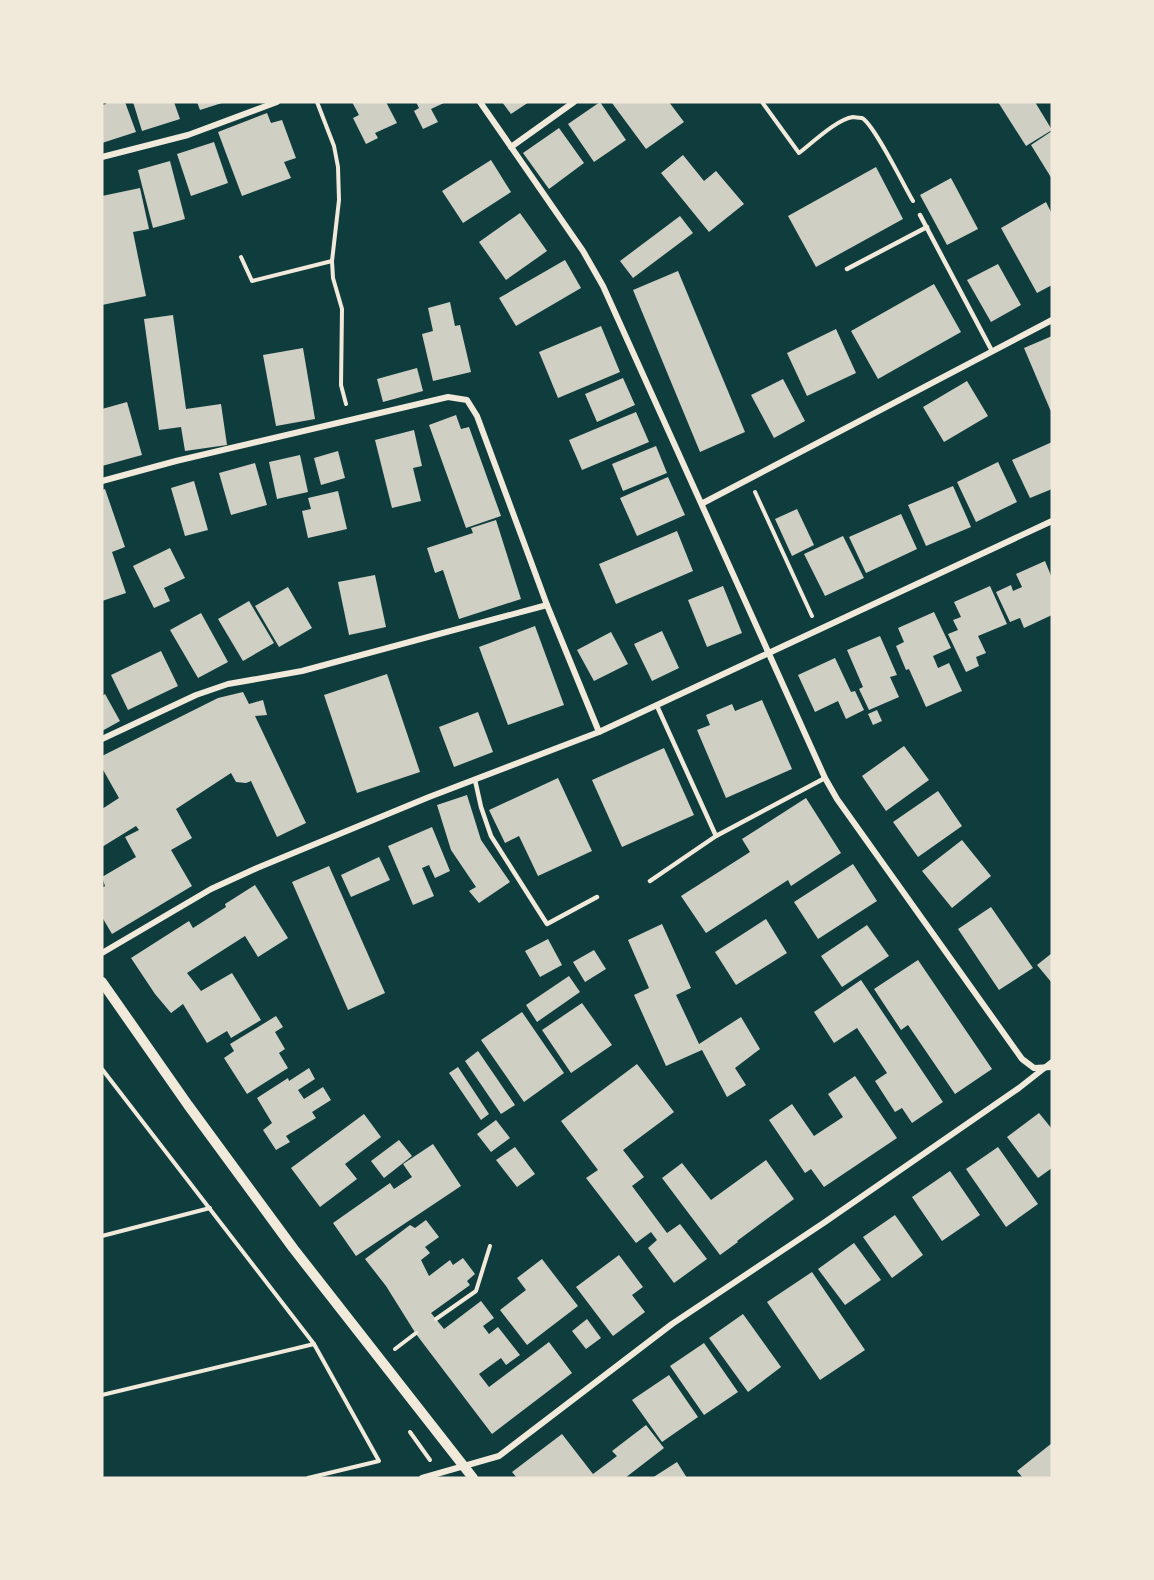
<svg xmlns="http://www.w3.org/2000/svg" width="1154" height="1580" font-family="Lora,serif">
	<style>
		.building { fill: #cfcfc3 }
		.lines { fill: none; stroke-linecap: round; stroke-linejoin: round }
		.path { stroke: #f1e9da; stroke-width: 4 }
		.service { stroke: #f1e9da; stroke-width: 4.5 }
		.minor { stroke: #f1e9da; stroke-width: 6 }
		.tertiary { stroke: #f1e9da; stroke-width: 10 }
	</style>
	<rect width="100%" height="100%" fill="#0f3d3e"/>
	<g class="building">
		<path d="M 106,102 L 125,102 L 136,132 L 102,143 L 102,105 L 106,104 Z"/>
		<path d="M 133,102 L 174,102 L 180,119 L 142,131 Z"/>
		<path d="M 197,102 L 225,102 L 200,110 Z"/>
		<path d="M 352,102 L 386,102 L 397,123 L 375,133 L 378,138 L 366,144 L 353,118 L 359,115 Z"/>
		<path d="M 416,102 L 446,102 L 431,109 L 438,122 L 423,129 L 414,111 L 419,108 Z"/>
		<path d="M 502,102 L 529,102 L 511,114 Z"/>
		<path d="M 600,102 L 626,140 L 594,162 L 568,124 Z"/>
		<path d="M 614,102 L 669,102 L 684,122 L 646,149 L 612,103 Z"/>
		<path d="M 998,102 L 1035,102 L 1052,130 L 1026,146 Z"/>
		<path d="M 267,113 L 271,123 L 282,120 L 296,158 L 284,162 L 291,178 L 242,196 L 218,132 Z"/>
		<path d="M 559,128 L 584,163 L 549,189 L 523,153 Z"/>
		<path d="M 1052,131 L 1052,179 L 1031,145 Z"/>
		<path d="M 214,142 L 228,183 L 191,196 L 177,154 Z"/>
		<path d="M 683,155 L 704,181 L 716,171 L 744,204 L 709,232 L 661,173 Z"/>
		<path d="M 491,160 L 511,192 L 463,223 L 442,191 Z"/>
		<path d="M 170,161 L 185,219 L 153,228 L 138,170 Z"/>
		<path d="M 876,167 L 903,219 L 816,267 L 788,216 Z"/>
		<path d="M 951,178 L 978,229 L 947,245 L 920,195 Z"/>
		<path d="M 140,188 L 149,229 L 133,232 L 146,296 L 102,305 L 102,196 Z"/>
		<path d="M 1046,202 L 1052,214 L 1052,285 L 1037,293 L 1001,228 Z"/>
		<path d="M 520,213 L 547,251 L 506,280 L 479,242 Z"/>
		<path d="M 680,216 L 693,233 L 633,278 L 620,261 Z"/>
		<path d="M 565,260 L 581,288 L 516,326 L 499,298 Z"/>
		<path d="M 998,264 L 1021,305 L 991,322 L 967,280 Z"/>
		<path d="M 678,271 L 745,432 L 700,452 L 633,290 Z"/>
		<path d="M 934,284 L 961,332 L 878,379 L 851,331 Z"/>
		<path d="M 450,302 L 455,326 L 460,325 L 471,372 L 433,381 L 422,334 L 433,331 L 428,308 Z"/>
		<path d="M 173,315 L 186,409 L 221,404 L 227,445 L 185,451 L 181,427 L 159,430 L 144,319 Z"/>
		<path d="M 601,326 L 620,372 L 558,398 L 539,352 Z"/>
		<path d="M 836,329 L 856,373 L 807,396 L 787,353 Z"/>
		<path d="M 1052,336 L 1052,414 L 1024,348 Z"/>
		<path d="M 303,348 L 315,419 L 276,426 L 263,355 Z"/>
		<path d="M 417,368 L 423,391 L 383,402 L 377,379 Z"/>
		<path d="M 623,378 L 635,405 L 597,422 L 585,394 Z"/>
		<path d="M 783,379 L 805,421 L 774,438 L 751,395 Z"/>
		<path d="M 967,381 L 988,416 L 944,442 L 923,407 Z"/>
		<path d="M 127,402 L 142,455 L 102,466 L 102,409 Z"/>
		<path d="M 636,412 L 649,442 L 582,470 L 569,440 Z"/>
		<path d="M 456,415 L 461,429 L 469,427 L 501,516 L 466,528 L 429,425 Z"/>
		<path d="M 414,430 L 422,466 L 413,468 L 421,501 L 392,508 L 375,440 Z"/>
		<path d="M 1052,442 L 1052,489 L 1030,498 L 1012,460 Z"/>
		<path d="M 656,446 L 667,473 L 623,491 L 612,464 Z"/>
		<path d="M 338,451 L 345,478 L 321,485 L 314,458 Z"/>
		<path d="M 300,455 L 308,492 L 277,499 L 269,462 Z"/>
		<path d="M 998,462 L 1017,502 L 976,522 L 957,482 Z"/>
		<path d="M 255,463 L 267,505 L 231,515 L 219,473 Z"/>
		<path d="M 668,477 L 685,515 L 637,536 L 620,498 Z"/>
		<path d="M 194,481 L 208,530 L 185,536 L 171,488 Z"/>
		<path d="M 953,486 L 971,527 L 926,546 L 908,505 Z"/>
		<path d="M 105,489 L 125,547 L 112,552 L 126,593 L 102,601 L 102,490 Z"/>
		<path d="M 338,491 L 347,529 L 308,538 L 302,511 L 311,509 L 308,498 Z"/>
		<path d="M 797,509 L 814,545 L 792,556 L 775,519 Z"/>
		<path d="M 901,514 L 917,549 L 866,573 L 849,537 Z"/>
		<path d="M 496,520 L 521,599 L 459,619 L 443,570 L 435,573 L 427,548 L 473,533 L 471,528 Z"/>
		<path d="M 677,531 L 693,571 L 616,604 L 599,564 Z"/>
		<path d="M 843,536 L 864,578 L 825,596 L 804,554 Z"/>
		<path d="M 170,548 L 185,578 L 164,588 L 170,601 L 154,608 L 133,566 Z"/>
		<path d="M 1045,561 L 1052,578 L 1052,615 L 1024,628 L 1020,618 L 1010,622 L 996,592 L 1011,585 L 1013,591 L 1022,587 L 1016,574 Z"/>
		<path d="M 375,575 L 386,627 L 349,635 L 338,582 Z"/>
		<path d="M 723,586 L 742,633 L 707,647 L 688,600 Z"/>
		<path d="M 990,586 L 1007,624 L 978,636 L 986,653 L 976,657 L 979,666 L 966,672 L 948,634 L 958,630 L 953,620 L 961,617 L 954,602 Z"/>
		<path d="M 288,587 L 312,628 L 279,647 L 255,606 Z"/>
		<path d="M 249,601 L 274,643 L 243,661 L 218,619 Z"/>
		<path d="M 934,612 L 951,648 L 933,656 L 938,668 L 949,663 L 962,691 L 926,707 L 909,669 L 906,670 L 896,646 L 904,642 L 898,628 Z"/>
		<path d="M 201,613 L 228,662 L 198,678 L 170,630 Z"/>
		<path d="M 535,626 L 564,705 L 508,725 L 479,647 Z"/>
		<path d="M 662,631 L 679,668 L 652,681 L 634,644 Z"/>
		<path d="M 611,632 L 628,664 L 594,681 L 577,650 Z"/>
		<path d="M 880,636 L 897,675 L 890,677 L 899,697 L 869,710 L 859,689 L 863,687 L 847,650 Z"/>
		<path d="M 161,651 L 178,686 L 128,710 L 111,675 Z"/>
		<path d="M 835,658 L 851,692 L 855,691 L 864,710 L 846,719 L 838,701 L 815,712 L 798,675 Z"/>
		<path d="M 387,674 L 420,772 L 357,793 L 324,695 Z"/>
		<path d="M 243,692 L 249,704 L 263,700 L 267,715 L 255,716 L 306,823 L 277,837 L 251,781 L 246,783 L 236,782 L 231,773 L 176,809 L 192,838 L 171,850 L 192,886 L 112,934 L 102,917 L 102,888 L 105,886 L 102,877 L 136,857 L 125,837 L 139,830 L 136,826 L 102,847 L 102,809 L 119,798 L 102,768 L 102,756 L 218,698 Z"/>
		<path d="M 105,694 L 120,721 L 102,731 L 102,696 Z"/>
		<path d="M 762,700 L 792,769 L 726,798 L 697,730 L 710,725 L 706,715 L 732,704 L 735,711 Z"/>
		<path d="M 877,710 L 882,721 L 873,725 L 868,714 Z"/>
		<path d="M 478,712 L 493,752 L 454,767 L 439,727 Z"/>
		<path d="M 904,746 L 929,780 L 886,811 L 862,776 Z"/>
		<path d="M 664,748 L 694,815 L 622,847 L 592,780 Z"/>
		<path d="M 558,778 L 592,851 L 538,876 L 519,836 L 505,843 L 489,810 Z"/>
		<path d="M 938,791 L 962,826 L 918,857 L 893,822 Z"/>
		<path d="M 467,795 L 481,840 L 510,882 L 479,903 L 469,891 L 476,887 L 451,850 L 437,805 Z"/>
		<path d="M 806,798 L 841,853 L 791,886 L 788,880 L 706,933 L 681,896 L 750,852 L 742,839 Z"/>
		<path d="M 432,827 L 450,871 L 435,878 L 429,865 L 422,868 L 434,896 L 413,905 L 388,846 Z"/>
		<path d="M 962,840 L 991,876 L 952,908 L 922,871 Z"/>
		<path d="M 379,857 L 390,880 L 351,897 L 341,875 Z"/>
		<path d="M 853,864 L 877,901 L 818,939 L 794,902 Z"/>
		<path d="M 329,866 L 385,993 L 348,1010 L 292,882 Z"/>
		<path d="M 255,885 L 288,938 L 258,957 L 245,936 L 187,973 L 201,991 L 232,973 L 261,1020 L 231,1038 L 227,1031 L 207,1043 L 183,1004 L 171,1013 L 155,994 L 131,958 L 189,921 L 193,928 L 226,907 L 225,904 Z"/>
		<path d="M 991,907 L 1033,968 L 999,990 L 958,929 Z"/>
		<path d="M 766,919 L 787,953 L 736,985 L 715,952 Z"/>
		<path d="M 662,924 L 691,988 L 676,995 L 699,1044 L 741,1017 L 760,1049 L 735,1068 L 746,1085 L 727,1097 L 702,1050 L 666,1066 L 634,995 L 649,988 L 628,940 Z"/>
		<path d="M 867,925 L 889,956 L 842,987 L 821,956 Z"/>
		<path d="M 548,939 L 562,965 L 540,977 L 525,951 Z"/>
		<path d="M 594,950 L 606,969 L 585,982 L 573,962 Z"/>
		<path d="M 1052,953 L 1052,983 L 1037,965 Z"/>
		<path d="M 918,960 L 992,1069 L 955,1094 L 908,1025 L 901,1030 L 874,989 Z"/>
		<path d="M 569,976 L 580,992 L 537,1022 L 526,1005 Z"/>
		<path d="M 861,980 L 943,1102 L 912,1123 L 902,1108 L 895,1112 L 875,1081 L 887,1073 L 857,1028 L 834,1043 L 814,1012 Z"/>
		<path d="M 582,1003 L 612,1045 L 571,1073 L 542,1030 Z"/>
		<path d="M 522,1012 L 564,1073 L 524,1102 L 481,1040 Z"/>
		<path d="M 276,1016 L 283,1027 L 275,1032 L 285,1049 L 279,1053 L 288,1068 L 247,1094 L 224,1058 L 234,1051 L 230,1044 Z"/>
		<path d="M 478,1051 L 515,1105 L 501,1114 L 465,1061 Z"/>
		<path d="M 637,1064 L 674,1112 L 623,1150 L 644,1177 L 632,1186 L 667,1233 L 680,1224 L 707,1259 L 674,1283 L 648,1248 L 657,1240 L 651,1232 L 636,1243 L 586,1178 L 598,1170 L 561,1121 Z"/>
		<path d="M 458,1067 L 489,1114 L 481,1120 L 449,1073 Z"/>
		<path d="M 309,1068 L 315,1079 L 298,1090 L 304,1099 L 323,1087 L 331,1100 L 312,1112 L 316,1118 L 286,1136 L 290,1142 L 276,1150 L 263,1130 L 272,1123 L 257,1098 L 288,1078 L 289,1081 Z"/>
		<path d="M 855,1076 L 897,1138 L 824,1187 L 811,1169 L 805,1173 L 769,1120 L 792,1104 L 814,1136 L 843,1117 L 828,1094 Z"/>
		<path d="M 1039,1113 L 1052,1129 L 1052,1168 L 1038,1178 L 1007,1137 Z"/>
		<path d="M 364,1114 L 381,1137 L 345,1164 L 357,1179 L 320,1207 L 291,1168 Z"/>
		<path d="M 496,1120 L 510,1138 L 491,1152 L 477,1134 Z"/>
		<path d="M 399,1140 L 412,1156 L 384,1178 L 371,1161 Z"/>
		<path d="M 433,1144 L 461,1186 L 356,1256 L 333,1223 L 390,1183 L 394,1189 L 412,1177 L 403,1164 Z"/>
		<path d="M 515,1147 L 535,1174 L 517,1187 L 496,1160 Z"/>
		<path d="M 998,1147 L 1038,1204 L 1006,1227 L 966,1169 Z"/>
		<path d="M 766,1160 L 794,1199 L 737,1241 L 738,1242 L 720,1255 L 662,1178 L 682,1163 L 711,1200 Z"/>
		<path d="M 950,1171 L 980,1215 L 942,1241 L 912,1197 Z"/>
		<path d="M 895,1215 L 923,1255 L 892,1278 L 863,1237 Z"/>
		<path d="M 426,1220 L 439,1237 L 425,1247 L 430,1253 L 421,1260 L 429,1276 L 450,1260 L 453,1265 L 463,1258 L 475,1274 L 467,1281 L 470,1285 L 431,1313 L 444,1329 L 481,1301 L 494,1318 L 483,1326 L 489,1334 L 498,1327 L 520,1355 L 506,1365 L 501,1358 L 479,1374 L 489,1387 L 549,1342 L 572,1373 L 492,1434 L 416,1334 L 386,1286 L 365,1259 L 410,1225 L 415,1228 Z"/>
		<path d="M 854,1243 L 881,1280 L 845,1305 L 818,1269 Z"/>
		<path d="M 619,1255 L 643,1287 L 632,1295 L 645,1312 L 613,1336 L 576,1287 Z"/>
		<path d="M 542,1259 L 578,1306 L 527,1345 L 500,1310 L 526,1290 L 517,1278 Z"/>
		<path d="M 812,1272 L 865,1350 L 820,1380 L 767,1302 Z"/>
		<path d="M 743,1314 L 781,1367 L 748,1392 L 709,1338 Z"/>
		<path d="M 587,1319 L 601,1338 L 586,1349 L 572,1331 Z"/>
		<path d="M 704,1343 L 738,1392 L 704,1415 L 670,1366 Z"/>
		<path d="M 669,1375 L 698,1417 L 662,1442 L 632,1400 Z"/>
		<path d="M 646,1425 L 664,1448 L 625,1478 L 517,1478 L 512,1472 L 562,1434 L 593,1474 L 617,1456 L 612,1451 Z"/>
		<path d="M 1052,1443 L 1052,1478 L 1023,1478 L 1017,1471 Z"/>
		<path d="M 677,1462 L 687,1478 L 652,1478 Z"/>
	</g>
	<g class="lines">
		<g class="path">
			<path d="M 317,102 L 334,146 L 338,167 L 339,200 L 332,261 L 333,278 L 342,309 L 341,385 L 346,404"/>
			<path d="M 762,102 L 799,153 C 812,143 837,119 853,117 C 853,117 861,118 862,118 C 874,124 904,186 913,201"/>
			<path d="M 241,257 L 252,281 L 332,261"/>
			<path d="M 755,492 L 812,616"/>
			<path d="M 102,1069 L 314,1344 L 102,1395"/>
			<path d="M 102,1236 L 210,1208"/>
			<path d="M 436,1319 L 476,1291 L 490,1246"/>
			<path d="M 395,1349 L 416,1333"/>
			<path d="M 410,1432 L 430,1460"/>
			<path d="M 308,1478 L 379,1461 L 314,1344"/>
		</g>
		<g class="service">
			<path d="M 920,215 L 992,351"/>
			<path d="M 847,269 L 927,227"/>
			<path d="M 657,706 L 716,836"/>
			<path d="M 475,780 L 481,807 L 491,836 L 547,924 L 597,897"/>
			<path d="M 650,881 L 716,836 L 825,778"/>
		</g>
		<g class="minor">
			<path d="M 480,102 L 583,251 L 603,286 L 825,778 L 837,799 L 1022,1059 L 1034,1068 L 1052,1067"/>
			<path d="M 511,147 L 574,102"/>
			<path d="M 102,157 L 188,135 L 277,102"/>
			<path d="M 102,481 L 176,461 L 448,397 L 467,400 L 477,416 L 547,605 L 599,732"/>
			<path d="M 703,503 L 1052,320"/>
			<path d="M 102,739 L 196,695 L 228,684 L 302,671 L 547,605"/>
			<path d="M 102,953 L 211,889 L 257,868 L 429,797 L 599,732 L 1052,521"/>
			<path d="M 422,1478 L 499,1456 L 672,1324 L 825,1222 L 1019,1088 L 1052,1062"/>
		</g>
		<path class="tertiary" d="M 102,982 L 188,1105 L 293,1248 L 473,1478"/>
	</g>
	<rect width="1154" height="1580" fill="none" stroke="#f1e9da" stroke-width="207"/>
</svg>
